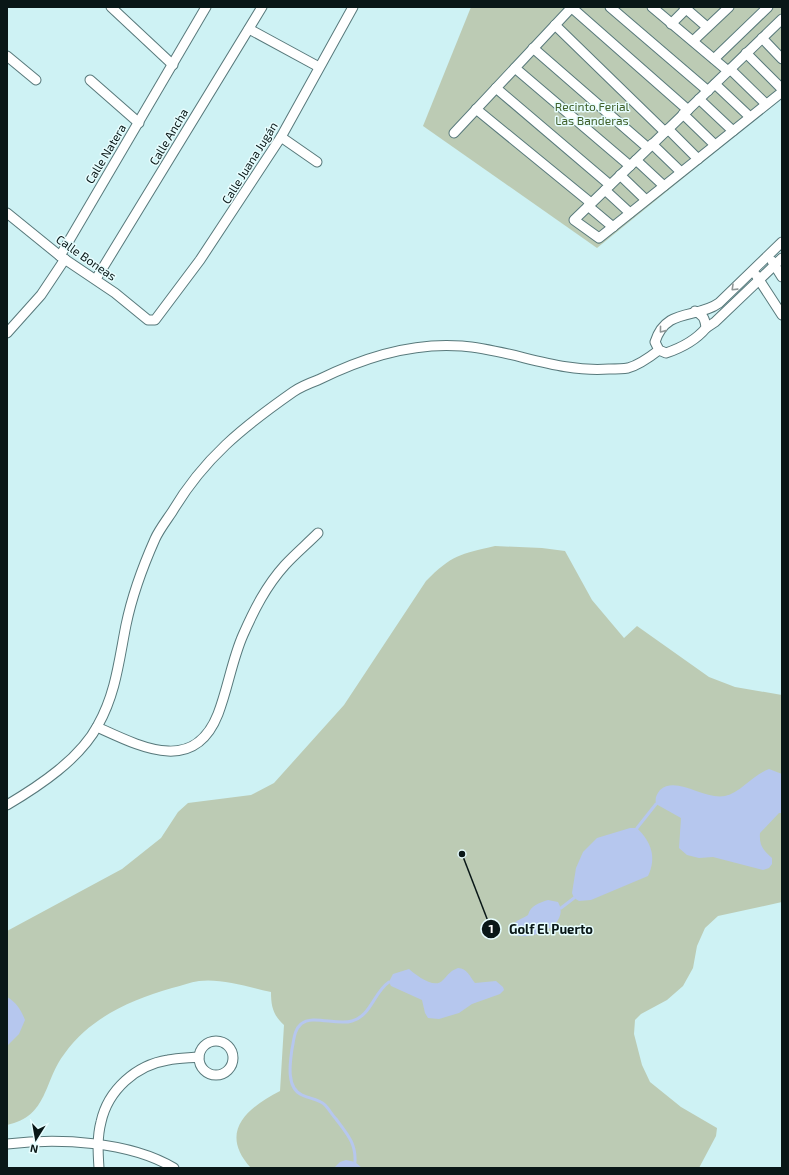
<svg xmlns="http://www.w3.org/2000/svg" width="789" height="1175" font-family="'Exo 2',sans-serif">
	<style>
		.green { fill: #bccbb4 }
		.water { fill: #b6c7ee }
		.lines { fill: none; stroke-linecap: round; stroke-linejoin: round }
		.stream { stroke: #b6c7ee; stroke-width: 3 }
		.minor-casing { stroke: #58797b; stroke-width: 11 }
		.minor { stroke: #fff; stroke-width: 9 }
		.oneway { stroke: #909797 }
		.labels { text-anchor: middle; stroke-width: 3; stroke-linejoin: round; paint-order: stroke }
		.park-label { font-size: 12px; fill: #40602b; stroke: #e7fdfe }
		.street-label { font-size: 12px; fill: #091717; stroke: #e7fdfe }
		.leader { fill: none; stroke: #091717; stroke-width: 1.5 }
		.callout-dot { fill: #091717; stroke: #e7fdfe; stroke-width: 1.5 }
		.mark-label { font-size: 12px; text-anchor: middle; font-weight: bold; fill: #fff }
		.callout-label { font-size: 13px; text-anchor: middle; font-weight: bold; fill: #091717; stroke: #e7fdfe; stroke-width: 3; stroke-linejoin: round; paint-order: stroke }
	</style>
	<rect width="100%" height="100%" fill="#cef2f4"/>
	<g class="green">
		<path d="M 471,7 L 782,7 L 782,98 L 597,248 L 423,126 Z"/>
		<path d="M 495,546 L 542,548 L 565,551 L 592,600 L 624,638 L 637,626 L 709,677 L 735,687 L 782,695 L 782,902 L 718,916 L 705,928 L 697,946 L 693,968 L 683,986 L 667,1000 L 641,1014 L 635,1020 L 634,1034 L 642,1065 L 650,1082 L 681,1107 L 717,1128 L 716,1136 L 699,1168 L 251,1168 C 218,1132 247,1108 280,1091 L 284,1025 C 273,1015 271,1006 271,992 C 249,987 220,978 199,981 C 190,982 181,986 172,988 C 131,1000 91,1017 65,1053 C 43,1081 49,1116 7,1125 L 7,931 L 122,869 L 161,838 L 178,812 L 188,803 L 251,795 L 274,783 L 344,705 L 426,581 C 452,555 460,554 495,546 Z"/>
	</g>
	<g class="water">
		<path d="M 769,769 L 782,774 L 782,813 L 779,813 L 760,833 C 759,845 763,850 772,858 L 772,864 L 769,868 L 763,870 L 713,857 L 699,858 L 687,855 L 679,848 L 681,818 L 656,804 C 655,798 656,795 660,790 C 676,775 704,800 725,796 C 740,793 753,775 769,769 Z"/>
		<path d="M 630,828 L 637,828 C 651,842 657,857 648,876 L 591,900 L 579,901 L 574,898 L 572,893 L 576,868 L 583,852 L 597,838 Z"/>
		<path d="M 548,900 L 558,902 C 572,925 529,944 511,933 C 512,920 519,921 528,915 C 531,905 539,903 548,900 Z"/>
		<path d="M 458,968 C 467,968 470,977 475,983 L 496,981 L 503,987 L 504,990 L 500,994 L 472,1004 L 459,1013 L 439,1019 L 428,1018 L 425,1013 L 422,1000 L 391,986 L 389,982 L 393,974 L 409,969 C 416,975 435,990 443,980 C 449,974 450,971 458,968 Z"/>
		<path d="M 7,997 C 16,1002 21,1010 25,1020 L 19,1034 L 7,1046 Z"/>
		<path d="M 346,1160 L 355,1162 L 362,1168 L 334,1168 L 340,1162 Z"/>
	</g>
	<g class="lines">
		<g class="stream">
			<path d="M 637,828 L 656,804"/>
			<path d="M 561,908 L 574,898"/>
			<path d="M 355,1162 C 356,1143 347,1134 336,1119 C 332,1115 329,1109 325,1105 C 319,1099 310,1099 302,1095 C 286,1088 290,1063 292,1049 C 294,1040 294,1030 301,1024 C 312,1014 337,1026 352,1021 C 371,1016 374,992 389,982"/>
		</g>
		<g class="minor-casing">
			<g id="minor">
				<path d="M 111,7 L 173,65"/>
				<path d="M 571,7 L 688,110"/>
				<path d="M 610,7 L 708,91"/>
				<path d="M 652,7 L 728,71"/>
				<path d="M 684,7 L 707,27"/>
				<path d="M 782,19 L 574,220 L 599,238 L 782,92"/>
				<path d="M 671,24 L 688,7"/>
				<path d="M 555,25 L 665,132"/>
				<path d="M 249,29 L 319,67"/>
				<path d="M 762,38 L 782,59"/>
				<path d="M 693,41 L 729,7"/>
				<path d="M 533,48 L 648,148"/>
				<path d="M 746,53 L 782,89"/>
				<path d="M 7,56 L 36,80"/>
				<path d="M 714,59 L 768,7"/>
				<path d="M 515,68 L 630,166"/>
				<path d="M 730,69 L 766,104"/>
				<path d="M 90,80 L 139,123"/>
				<path d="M 715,84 L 750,117"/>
				<path d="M 496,88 L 610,185"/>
				<path d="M 699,99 L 733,131"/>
				<path d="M 476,109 L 591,203"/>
				<path d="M 683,114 L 715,145"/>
				<path d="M 668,129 L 698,159"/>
				<path d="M 454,133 L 572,7"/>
				<path d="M 281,137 L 317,162"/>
				<path d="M 652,144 L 681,172"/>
				<path d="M 636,160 L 664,186"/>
				<path d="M 620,175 L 646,200"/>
				<path d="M 605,190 L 630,213"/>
				<path d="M 588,206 L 613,227"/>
				<path d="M 7,213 L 60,256 L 115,293 L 148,320 L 155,320 L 200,260 L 281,137 L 353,7"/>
				<path d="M 60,256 L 206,7"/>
				<path d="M 772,261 L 782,277"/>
				<path d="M 756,275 L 782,315"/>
				<path d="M 96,279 L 262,7"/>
				<path d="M 695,311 C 703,315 705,318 706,328 C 696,340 681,348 666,353 L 659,350 L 655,342 C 666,307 697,319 719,303 L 782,242"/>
				<path d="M 706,328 L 715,322 L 782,258"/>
				<path d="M 7,333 L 41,295 L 65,259"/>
				<path d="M 97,727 C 141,747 194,775 218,714 C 228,688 232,660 243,635 C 254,610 266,586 285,565 C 295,554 307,544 318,533"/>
				<path d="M 7,805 C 39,786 80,759 98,725 C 116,693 119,660 126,625 C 132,596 143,566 155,539 C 159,530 166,521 172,512 C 204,458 243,427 293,392 C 300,387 310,383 318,380 C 362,358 412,342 462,346 C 512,350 559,373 609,369 C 615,369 622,369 628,368 C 639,365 650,357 659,350"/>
				<circle cx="216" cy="1058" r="17"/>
				<path d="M 7,1144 C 58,1138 129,1141 174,1168"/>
				<path d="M 99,1168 C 98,1153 97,1137 101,1122 C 108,1090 136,1065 168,1060 C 178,1058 189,1058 199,1057"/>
			</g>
		</g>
		<use href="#minor" class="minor"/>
	</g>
	<defs><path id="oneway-chevron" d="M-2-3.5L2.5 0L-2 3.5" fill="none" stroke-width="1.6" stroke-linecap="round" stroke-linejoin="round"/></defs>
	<g class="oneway">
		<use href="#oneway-chevron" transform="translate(734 288) rotate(136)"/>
		<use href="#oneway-chevron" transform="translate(662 330) rotate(129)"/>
	</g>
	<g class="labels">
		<g class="park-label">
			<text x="592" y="111">Recinto Ferial<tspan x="592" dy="14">Las Banderas</tspan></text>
		</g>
		<g class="street-label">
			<text transform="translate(169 137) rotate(-59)" y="4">Calle Ancha</text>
			<text transform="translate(106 154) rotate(-59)" y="4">Calle Natera</text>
			<text transform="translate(250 163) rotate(-58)" y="4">Calle Juana Jugán</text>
			<text transform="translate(86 258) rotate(35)" y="4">Calle Boneas</text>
		</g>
	</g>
	<path class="leader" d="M462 854L491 929"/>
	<g class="callout-dot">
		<circle cx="462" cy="854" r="4"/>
		<circle cx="491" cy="929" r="10"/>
	</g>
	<g class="mark-label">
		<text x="491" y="933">1</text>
	</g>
	<g class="callout-label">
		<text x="551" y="934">Golf El Puerto</text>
	</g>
	<rect width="789" height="1175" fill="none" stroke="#091717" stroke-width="16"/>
	<g transform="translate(36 1139) rotate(191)" stroke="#e7fdfe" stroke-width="3" paint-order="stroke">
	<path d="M0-3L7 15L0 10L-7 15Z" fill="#091717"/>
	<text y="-6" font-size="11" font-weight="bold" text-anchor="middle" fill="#091717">N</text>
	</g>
</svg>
